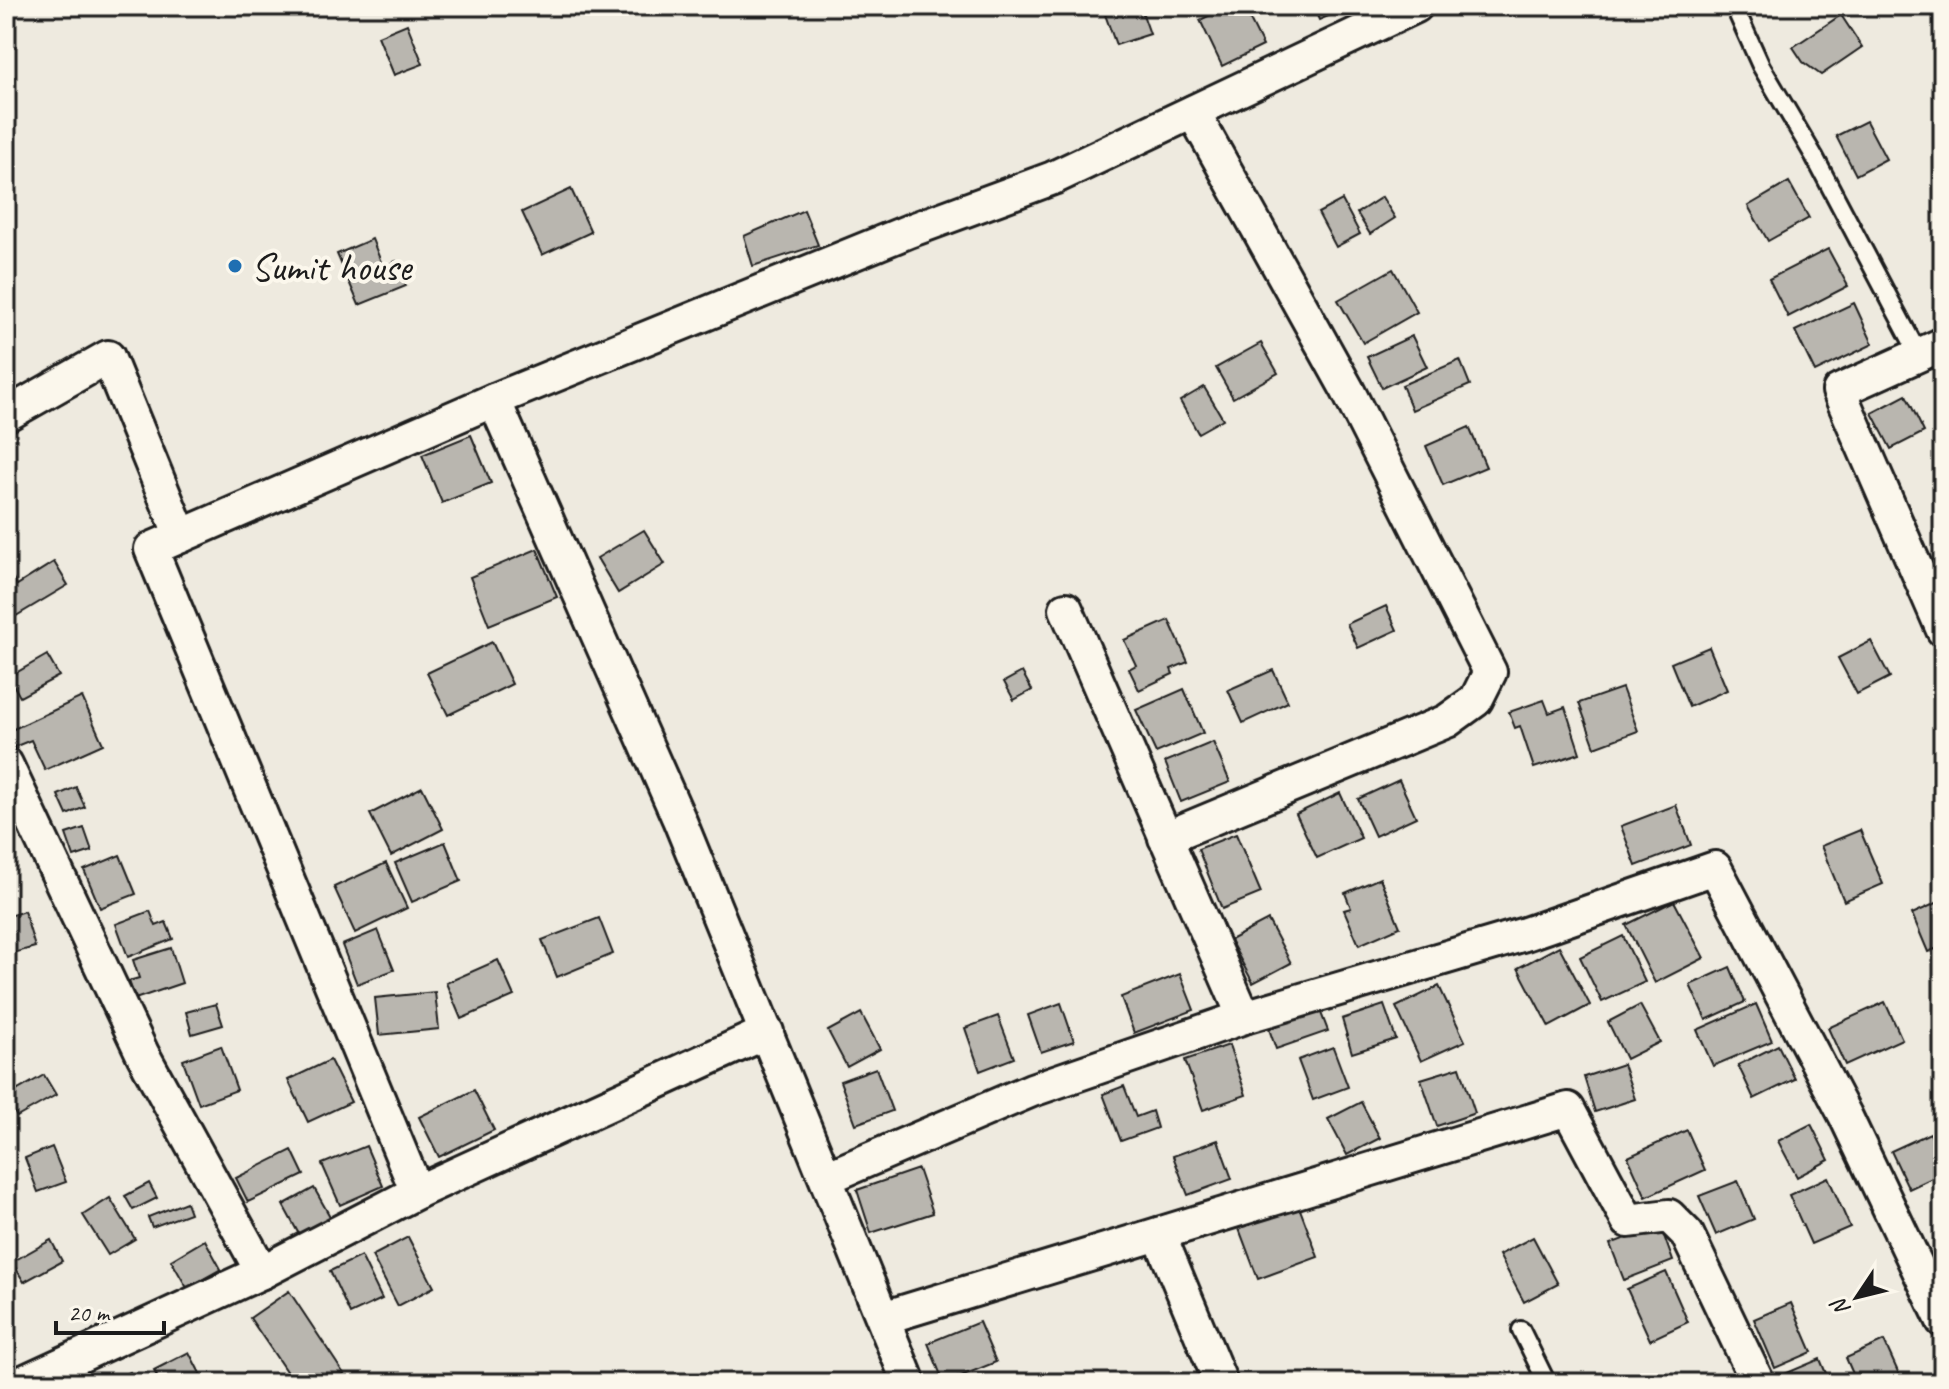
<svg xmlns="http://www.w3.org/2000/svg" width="1949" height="1389" font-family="Caveat,sans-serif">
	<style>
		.building { fill: #b9b6af; stroke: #1c1c1c; stroke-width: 2 }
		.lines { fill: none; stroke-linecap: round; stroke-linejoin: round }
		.lane-casing { stroke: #1c1c1c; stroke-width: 22 }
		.street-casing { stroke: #1c1c1c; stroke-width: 38 }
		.lane { stroke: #fbf7ec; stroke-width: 16 }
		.street { stroke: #fbf7ec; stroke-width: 32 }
		.poi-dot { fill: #1f6fb2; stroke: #fbf7ec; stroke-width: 3 }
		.labels { text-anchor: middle; stroke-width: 8; stroke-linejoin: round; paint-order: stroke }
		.poi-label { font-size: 40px; fill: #1c1c1c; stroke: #fbf7ec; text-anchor: start }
	</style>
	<rect width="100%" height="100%" fill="#eeeadf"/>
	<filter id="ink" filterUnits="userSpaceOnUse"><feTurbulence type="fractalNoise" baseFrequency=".0125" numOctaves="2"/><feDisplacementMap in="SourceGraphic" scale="16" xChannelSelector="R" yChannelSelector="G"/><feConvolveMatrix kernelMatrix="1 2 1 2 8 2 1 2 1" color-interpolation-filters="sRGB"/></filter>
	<g filter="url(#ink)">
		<g class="building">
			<path d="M 1102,6 L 1140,6 L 1150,34 L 1116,45 Z"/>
			<path d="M 1229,6 L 1243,6 L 1263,46 L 1222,66 L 1200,20 Z"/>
			<path d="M 1313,6 L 1352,6 L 1319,20 Z"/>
			<path d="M 1841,15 L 1862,47 L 1821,75 L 1803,62 L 1793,47 Z"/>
			<path d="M 407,24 L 423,64 L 394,75 L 378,36 Z"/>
			<path d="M 1866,121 L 1886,159 L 1856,175 L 1836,136 Z"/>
			<path d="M 1789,182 L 1809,218 L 1768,241 L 1748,206 Z"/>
			<path d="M 571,189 L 591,232 L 542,255 L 522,212 Z"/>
			<path d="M 1382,197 L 1395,218 L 1370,234 L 1357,213 Z"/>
			<path d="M 1342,200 L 1360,234 L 1336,247 L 1318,213 Z"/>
			<path d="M 804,210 L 818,245 L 753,266 L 744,236 Z"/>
			<path d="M 372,239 L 383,267 L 396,261 L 406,286 L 359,305 L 337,254 Z"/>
			<path d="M 1828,249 L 1848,286 L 1788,317 L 1769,279 Z"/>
			<path d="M 1393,269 L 1417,312 L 1363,343 L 1338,300 Z"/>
			<path d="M 1854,303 L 1873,344 L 1815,372 L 1795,331 Z"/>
			<path d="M 1412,336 L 1427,367 L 1382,388 L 1367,357 Z"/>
			<path d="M 1261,343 L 1278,373 L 1233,398 L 1216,368 Z"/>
			<path d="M 1460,360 L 1470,385 L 1412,410 L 1402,385 Z"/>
			<path d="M 1204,387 L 1223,419 L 1198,433 L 1180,401 Z"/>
			<path d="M 1906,395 L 1924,432 L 1891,449 L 1872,413 Z"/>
			<path d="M 1469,427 L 1486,467 L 1443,485 L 1426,446 Z"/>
			<path d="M 471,435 L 491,483 L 442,503 L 422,455 Z"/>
			<path d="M 644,530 L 665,564 L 618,593 L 597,558 Z"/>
			<path d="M 537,549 L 557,597 L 489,625 L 470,577 Z"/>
			<path d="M 54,562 L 68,585 L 6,622 L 6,567 L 17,585 Z"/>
			<path d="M 1386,606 L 1397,630 L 1358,648 L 1347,624 Z"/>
			<path d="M 1169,620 L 1188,662 L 1171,669 L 1173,674 L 1139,690 L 1129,669 L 1136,665 L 1124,640 Z"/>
			<path d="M 1871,641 L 1890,677 L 1857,694 L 1838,658 Z"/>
			<path d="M 492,642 L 512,684 L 448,715 L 427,673 Z"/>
			<path d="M 1709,647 L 1727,690 L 1689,707 L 1671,663 Z"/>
			<path d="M 47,655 L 59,676 L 20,697 L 9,677 Z"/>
			<path d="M 1273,670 L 1288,702 L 1243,723 L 1228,690 Z"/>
			<path d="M 1022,672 L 1032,690 L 1014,700 L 1004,682 Z"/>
			<path d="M 1622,688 L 1638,731 L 1595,747 L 1579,703 Z"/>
			<path d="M 1184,689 L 1203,733 L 1156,753 L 1136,710 Z"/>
			<path d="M 82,697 L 103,744 L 45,770 L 31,740 L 14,747 L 7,732 Z"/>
			<path d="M 1544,700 L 1549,713 L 1565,707 L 1580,753 L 1534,768 L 1520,726 L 1515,728 L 1509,712 Z"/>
			<path d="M 1213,742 L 1230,782 L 1181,802 L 1165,762 Z"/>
			<path d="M 1399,780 L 1416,817 L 1375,836 L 1358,799 Z"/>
			<path d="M 76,787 L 85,807 L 67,815 L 58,795 Z"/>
			<path d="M 422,787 L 443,829 L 391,856 L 370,814 Z"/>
			<path d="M 1340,793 L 1361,838 L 1317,858 L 1296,814 Z"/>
			<path d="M 1676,805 L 1691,845 L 1636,866 L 1621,826 Z"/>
			<path d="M 84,828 L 92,851 L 74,857 L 66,834 Z"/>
			<path d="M 1860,830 L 1883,884 L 1844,901 L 1821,846 Z"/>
			<path d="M 1236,834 L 1261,893 L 1222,909 L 1198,849 Z"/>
			<path d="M 445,842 L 461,881 L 412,902 L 395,863 Z"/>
			<path d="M 120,855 L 136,894 L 100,908 L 84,870 Z"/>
			<path d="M 386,863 L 407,908 L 355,933 L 334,887 Z"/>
			<path d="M 1380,878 L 1400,927 L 1359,945 L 1344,910 L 1351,908 L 1345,893 Z"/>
			<path d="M 1943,900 L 1943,946 L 1928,952 L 1912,914 Z"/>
			<path d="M 1674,901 L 1704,958 L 1655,983 L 1626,925 Z"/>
			<path d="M 24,911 L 35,947 L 6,955 L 6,917 Z"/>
			<path d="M 150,911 L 156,926 L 166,922 L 173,939 L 128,957 L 116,924 Z"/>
			<path d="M 599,918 L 613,954 L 557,977 L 542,940 Z"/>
			<path d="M 1268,920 L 1291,963 L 1253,983 L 1230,940 Z"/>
			<path d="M 378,930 L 394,970 L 357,984 L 342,945 Z"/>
			<path d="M 1623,936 L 1645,982 L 1602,1002 L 1580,957 Z"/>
			<path d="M 1559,946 L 1590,1005 L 1549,1027 L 1518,968 Z"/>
			<path d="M 171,948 L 182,983 L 135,999 L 129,981 L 139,978 L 133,960 Z"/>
			<path d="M 498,960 L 514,996 L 461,1019 L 446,983 Z"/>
			<path d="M 1730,967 L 1745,1002 L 1706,1020 L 1690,985 Z"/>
			<path d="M 1180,974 L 1194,1010 L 1134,1033 L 1121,997 Z"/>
			<path d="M 1439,986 L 1465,1041 L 1421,1061 L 1396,1007 Z"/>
			<path d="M 435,992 L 439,1029 L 379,1035 L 375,998 Z"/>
			<path d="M 1885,1002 L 1902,1039 L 1845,1065 L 1828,1028 Z"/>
			<path d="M 1061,1003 L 1074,1041 L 1041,1052 L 1028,1015 Z"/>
			<path d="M 216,1004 L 223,1025 L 192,1034 L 186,1012 Z"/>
			<path d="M 1756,1004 L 1772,1041 L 1713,1066 L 1697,1030 Z"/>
			<path d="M 1318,1005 L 1328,1031 L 1276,1049 L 1267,1023 Z"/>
			<path d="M 1384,1005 L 1396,1039 L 1352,1053 L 1342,1019 Z"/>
			<path d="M 1640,1005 L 1660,1042 L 1626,1059 L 1608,1022 Z"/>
			<path d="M 861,1013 L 880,1049 L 847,1067 L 828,1031 Z"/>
			<path d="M 998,1016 L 1014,1058 L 980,1071 L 965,1028 Z"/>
			<path d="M 1229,1045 L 1246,1095 L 1203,1110 L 1185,1060 Z"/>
			<path d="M 1778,1045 L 1795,1079 L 1754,1099 L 1738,1065 Z"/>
			<path d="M 221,1046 L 237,1090 L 199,1104 L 183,1060 Z"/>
			<path d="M 1333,1047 L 1348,1087 L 1313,1100 L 1298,1060 Z"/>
			<path d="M 330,1060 L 351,1102 L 308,1122 L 288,1080 Z"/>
			<path d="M 1623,1064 L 1635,1099 L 1595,1112 L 1584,1077 Z"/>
			<path d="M 1460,1067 L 1475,1113 L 1437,1126 L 1421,1079 Z"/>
			<path d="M 876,1068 L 892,1111 L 856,1124 L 840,1081 Z"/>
			<path d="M 44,1075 L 56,1095 L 17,1117 L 6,1097 Z"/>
			<path d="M 1124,1086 L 1136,1117 L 1152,1111 L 1157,1128 L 1121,1141 L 1103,1094 Z"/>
			<path d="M 474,1090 L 494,1130 L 439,1157 L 419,1117 Z"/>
			<path d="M 1361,1102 L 1380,1138 L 1347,1155 L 1328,1119 Z"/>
			<path d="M 1811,1124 L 1829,1160 L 1797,1177 L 1778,1141 Z"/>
			<path d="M 1687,1130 L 1705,1170 L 1646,1197 L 1628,1157 Z"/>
			<path d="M 1930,1133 L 1943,1162 L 1943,1173 L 1909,1189 L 1891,1151 Z"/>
			<path d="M 1218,1140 L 1232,1179 L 1188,1195 L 1173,1156 Z"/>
			<path d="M 366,1146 L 383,1186 L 340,1205 L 322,1164 Z"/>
			<path d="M 52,1147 L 66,1182 L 38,1192 L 25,1158 Z"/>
			<path d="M 292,1150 L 304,1175 L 248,1202 L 236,1178 Z"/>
			<path d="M 918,1169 L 933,1213 L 871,1233 L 857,1190 Z"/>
			<path d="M 1828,1177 L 1850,1227 L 1811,1244 L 1789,1195 Z"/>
			<path d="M 1738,1181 L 1754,1219 L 1716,1235 L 1699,1196 Z"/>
			<path d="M 149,1183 L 157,1198 L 133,1210 L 125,1196 Z"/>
			<path d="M 314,1188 L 332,1220 L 301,1238 L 283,1205 Z"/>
			<path d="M 110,1198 L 135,1239 L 108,1255 L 83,1215 Z"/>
			<path d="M 186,1202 L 190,1213 L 152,1227 L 148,1217 Z"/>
			<path d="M 1298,1204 L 1318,1257 L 1258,1279 L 1238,1226 Z"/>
			<path d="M 1660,1225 L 1673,1261 L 1624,1280 L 1610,1244 Z"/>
			<path d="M 408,1237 L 434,1287 L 398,1306 L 372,1256 Z"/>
			<path d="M 1533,1237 L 1558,1284 L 1524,1302 L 1499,1255 Z"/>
			<path d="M 51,1240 L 62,1261 L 24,1282 L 12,1262 Z"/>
			<path d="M 205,1240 L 221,1269 L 187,1288 L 171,1260 Z"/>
			<path d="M 361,1256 L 382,1299 L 350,1314 L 330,1271 Z"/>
			<path d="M 1666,1272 L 1688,1322 L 1650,1340 L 1627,1289 Z"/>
			<path d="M 289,1291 L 344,1374 L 331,1383 L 294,1383 L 250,1318 Z"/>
			<path d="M 1791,1303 L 1812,1352 L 1775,1368 L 1754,1319 Z"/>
			<path d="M 979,1322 L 996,1362 L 944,1383 L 928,1343 Z"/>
			<path d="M 1884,1341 L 1903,1383 L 1857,1383 L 1846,1358 Z"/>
			<path d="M 189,1352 L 205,1383 L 160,1383 L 154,1370 Z"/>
			<path d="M 1820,1359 L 1830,1383 L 1777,1383 L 1775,1378 Z"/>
			<path d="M 130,1372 L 136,1383 L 106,1383 Z"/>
		</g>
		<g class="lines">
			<g class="lane-casing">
				<g id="lane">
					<path d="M 1734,6 L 1761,66 L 1814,156 L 1919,355"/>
					<path d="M 1521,1330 L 1547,1383"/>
				</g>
			</g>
			<g class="street-casing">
				<g id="street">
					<path d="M 1943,344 L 1839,391 L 1943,630"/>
					<path d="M 494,400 L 909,231 L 1053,178 L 1416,6"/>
					<path d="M 6,415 L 108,357 L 181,536"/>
					<path d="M 1066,609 L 1244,1017"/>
					<path d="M 6,764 L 143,1055 L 262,1272"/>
					<path d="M 1165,838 L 1447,721 L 1476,700 L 1490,672 L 1347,389 L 1193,112"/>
					<path d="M 826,1178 L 1032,1090 L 1244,1017 L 1525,934 L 1715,868 L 1845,1115 L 1943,1321"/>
					<path d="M 417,1192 L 151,549 L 494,400 L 679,819 L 909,1383"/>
					<path d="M 1159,1234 L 1221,1383"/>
					<path d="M 883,1318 L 1568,1109 L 1628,1221 L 1669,1216 L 1687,1234 L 1758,1383"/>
					<path d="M 21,1383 L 262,1272 L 417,1192 L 767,1032"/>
				</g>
			</g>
			<use href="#lane" class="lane"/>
			<use href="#street" class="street"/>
		</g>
	</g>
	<circle class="poi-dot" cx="235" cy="266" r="8"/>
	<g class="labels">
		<g class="poi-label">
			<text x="251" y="280">Sumit house</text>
		</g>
	</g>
	<rect width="1949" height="1389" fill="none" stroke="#fbf7ec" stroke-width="32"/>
	<rect x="16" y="16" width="1917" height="1357" fill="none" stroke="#1c1c1c" stroke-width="3" filter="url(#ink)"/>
	<g transform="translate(1857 1297) rotate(235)" stroke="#fbf7ec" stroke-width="6" paint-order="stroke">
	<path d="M0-6L14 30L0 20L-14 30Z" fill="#1c1c1c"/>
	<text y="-12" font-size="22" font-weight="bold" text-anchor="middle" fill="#1c1c1c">N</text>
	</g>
	<path d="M56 1321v12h108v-12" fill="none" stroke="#1c1c1c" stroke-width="4"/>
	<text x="68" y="1321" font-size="24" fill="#1c1c1c" stroke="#fbf7ec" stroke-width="6" paint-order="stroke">20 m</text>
</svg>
